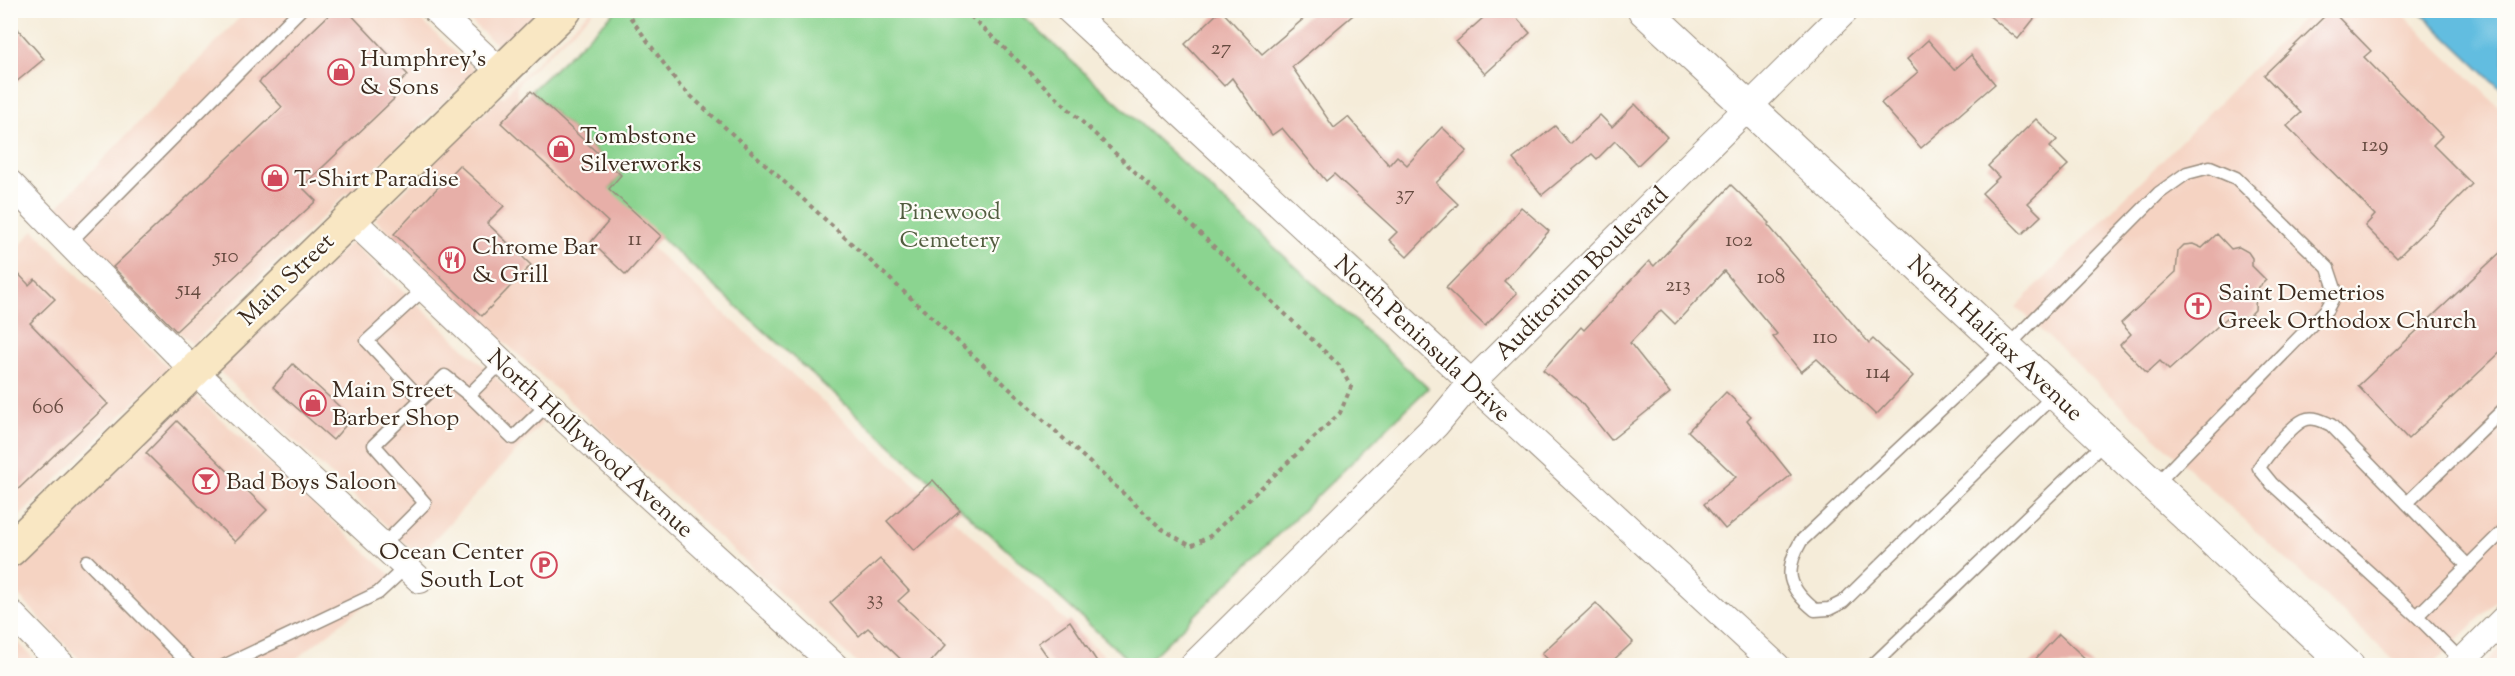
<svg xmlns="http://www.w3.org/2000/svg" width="2515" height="676" font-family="'Sorts Mill Goudy',serif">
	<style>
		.built { fill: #f5d3c2 }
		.green { fill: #8bd490; stroke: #637f57; stroke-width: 1.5 }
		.water { fill: #62bde0; stroke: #4e747f; stroke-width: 1.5 }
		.building { fill: #e7afa8 }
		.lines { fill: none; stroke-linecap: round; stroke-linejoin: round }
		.service-casing { stroke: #988b7c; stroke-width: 15 }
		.minor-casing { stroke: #988b7c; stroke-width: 28 }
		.tertiary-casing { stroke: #988b7c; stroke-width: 34 }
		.secondary-casing { stroke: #988b7c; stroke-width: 36 }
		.path { stroke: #988b7c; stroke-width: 4; stroke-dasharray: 4.5 4.5; stroke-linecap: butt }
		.service { stroke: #fff; stroke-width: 12 }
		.minor { stroke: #fff; stroke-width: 26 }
		.tertiary { stroke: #fff; stroke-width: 32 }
		.secondary { stroke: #f9e7c3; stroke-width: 33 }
		.labels { text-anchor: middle; stroke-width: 4.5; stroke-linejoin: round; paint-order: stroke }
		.number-label { font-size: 21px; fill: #664b40 }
		.poi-label { font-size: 24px; fill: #3b2a1e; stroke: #fdfcf7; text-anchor: start }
		.park-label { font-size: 24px; fill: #535d40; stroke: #fdfcf7 }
		.street-label { font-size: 24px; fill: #3b2a1e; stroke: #fdfcf7 }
	</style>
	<rect width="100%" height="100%" fill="#fdfcf7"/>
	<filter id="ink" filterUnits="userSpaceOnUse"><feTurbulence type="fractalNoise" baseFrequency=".0167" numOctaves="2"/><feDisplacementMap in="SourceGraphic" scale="12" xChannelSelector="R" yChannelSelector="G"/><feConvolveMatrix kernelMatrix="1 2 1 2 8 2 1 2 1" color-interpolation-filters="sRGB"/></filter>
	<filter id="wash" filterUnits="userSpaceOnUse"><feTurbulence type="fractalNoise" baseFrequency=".008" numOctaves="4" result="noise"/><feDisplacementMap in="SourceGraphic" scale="24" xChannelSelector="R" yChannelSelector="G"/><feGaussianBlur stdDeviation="1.35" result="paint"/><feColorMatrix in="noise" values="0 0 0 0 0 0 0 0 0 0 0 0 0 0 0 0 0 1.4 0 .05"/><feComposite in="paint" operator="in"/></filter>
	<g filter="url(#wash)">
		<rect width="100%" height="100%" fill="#f5ecd9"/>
		<g class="built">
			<path d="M 246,11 L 411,11 L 476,71 L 349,194 L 347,193 L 192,345 L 57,207 Z"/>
			<path d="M 459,11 L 539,11 L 500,48 Z"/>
			<path d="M 590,11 L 594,11 L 521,80 L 517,87 L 517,95 L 600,201 L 1115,665 L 859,665 L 480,320 L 375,219 L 502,96 L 504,97 L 513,85 Z"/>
			<path d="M 2310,11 L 2399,11 L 2504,112 L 2504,594 L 2432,665 L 2399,665 L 2016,307 Z"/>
			<path d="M 34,230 L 169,368 L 11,525 L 11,255 Z"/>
			<path d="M 351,242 L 543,422 L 419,556 L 218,370 Z"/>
			<path d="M 193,394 L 396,580 L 287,666 L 85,665 L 11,588 L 11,575 Z"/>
			<path d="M 10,635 L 11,635 L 40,665 L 11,665 Z"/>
			<path d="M 2504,644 L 2504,665 L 2483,665 Z"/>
		</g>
		<path class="green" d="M 616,11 L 1017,11 L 1428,388 L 1144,665 L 1134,665 L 608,190 L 621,175 L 531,91 Z"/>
		<path class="water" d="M 2419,11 L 2504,11 L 2504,92 Z"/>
		<g id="blocks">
			<g class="building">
				<path d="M 334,10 L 347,10 L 408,75 L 388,94 L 394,99 L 302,187 L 316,201 L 176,331 L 113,267 L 282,107 L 259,82 Z"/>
				<path d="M 1221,10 L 1262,54 L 1314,10 L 1359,10 L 1292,67 L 1334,128 L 1348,117 L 1389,165 L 1397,156 L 1407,165 L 1442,127 L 1467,151 L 1436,183 L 1458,204 L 1407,257 L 1389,240 L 1397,232 L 1334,174 L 1326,181 L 1282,128 L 1272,135 L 1232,78 L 1224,86 L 1185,44 Z"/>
				<path d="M 1492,10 L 1510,10 L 1530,33 L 1485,74 L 1456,42 Z"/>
				<path d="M 1982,10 L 2041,10 L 2018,39 Z"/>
				<path d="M 2331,10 L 2371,51 L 2364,57 L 2442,136 L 2433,145 L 2472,184 L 2397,258 L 2365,226 L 2375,215 L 2287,126 L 2301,113 L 2264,75 Z"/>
				<path d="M 10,20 L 44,59 L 10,87 Z"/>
				<path d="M 1928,40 L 1954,70 L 1971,55 L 1995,84 L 1921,148 L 1881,103 L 1918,72 L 1907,59 Z"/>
				<path d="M 531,91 L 621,175 L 609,189 L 661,236 L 626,275 L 591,242 L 608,222 L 501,123 Z"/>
				<path d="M 1635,104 L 1667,137 L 1638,165 L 1615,141 L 1597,159 L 1592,154 L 1542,195 L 1513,159 L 1555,126 L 1570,144 L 1600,115 L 1612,127 Z"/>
				<path d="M 2036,119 L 2057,140 L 2050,147 L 2068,165 L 2028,203 L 2041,216 L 2022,234 L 1982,193 L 1999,177 L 1988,166 Z"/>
				<path d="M 459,165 L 504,206 L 487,223 L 531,265 L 482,316 L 394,234 Z"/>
				<path d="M 1731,185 L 1770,223 L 1768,225 L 1869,343 L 1873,339 L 1913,376 L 1876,415 L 1817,359 L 1801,372 L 1773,337 L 1777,334 L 1724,271 L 1675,324 L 1661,310 L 1630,343 L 1670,393 L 1611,440 L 1580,401 L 1543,370 L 1581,327 L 1584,330 L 1649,261 L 1654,266 Z"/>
				<path d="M 1521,207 L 1549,231 L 1504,281 L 1517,293 L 1485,326 L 1446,288 L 1505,227 Z"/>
				<path d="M 2217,234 L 2231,249 L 2239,247 L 2248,252 L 2252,258 L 2252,266 L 2266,280 L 2256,290 L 2255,310 L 2249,316 L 2239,319 L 2229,316 L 2169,370 L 2160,361 L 2147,373 L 2120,345 L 2131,334 L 2121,323 L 2176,272 L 2178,251 L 2184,245 L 2193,244 L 2202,248 Z"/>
				<path d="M 2505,248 L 2505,348 L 2408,439 L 2358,386 Z"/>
				<path d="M 10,265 L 29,285 L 35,279 L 55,299 L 30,323 L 108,404 L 10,497 Z"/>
				<path d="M 293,364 L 352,418 L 333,440 L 273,387 Z"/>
				<path d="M 1726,392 L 1751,416 L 1747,420 L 1791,475 L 1725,529 L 1704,504 L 1736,477 L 1688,431 Z"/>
				<path d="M 177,421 L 267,510 L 235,542 L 146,453 Z"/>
				<path d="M 933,480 L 960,510 L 914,551 L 887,521 Z"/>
				<path d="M 880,559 L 909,591 L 898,601 L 946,645 L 927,666 L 908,666 L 868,628 L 859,636 L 830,603 Z"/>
				<path d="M 1596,603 L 1633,642 L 1607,666 L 1554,666 L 1542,653 Z"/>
				<path d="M 1070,621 L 1100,666 L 1054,666 L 1038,643 Z"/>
				<path d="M 2059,634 L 2093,666 L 2029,666 Z"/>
			</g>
		</g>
	</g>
	<g filter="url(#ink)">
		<use href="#blocks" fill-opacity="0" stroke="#988b7c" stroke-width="1.5"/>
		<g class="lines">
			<g class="service-casing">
				<g id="service">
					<path d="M 69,243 L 300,10"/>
					<path d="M 2055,394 L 1843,602 L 1829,609 L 1815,610 C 1788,588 1783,572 1801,541 L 2006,348 L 2159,193 L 2187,173 L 2210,167 L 2236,178 L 2328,268 L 2336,292 L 2327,309 L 2155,485"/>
					<path d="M 469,395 L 513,438 L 548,404"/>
					<path d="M 420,398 L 367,341 L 424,289"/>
					<path d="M 2407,503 L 2504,409"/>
					<path d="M 383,545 L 425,503 L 374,445 L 445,376 L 469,395 L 502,362"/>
					<path d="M 87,561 L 191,666"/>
					<path d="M 2417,616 L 2272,484 L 2259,468 C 2266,456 2291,426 2304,420 C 2313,416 2323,421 2331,425 L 2468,566"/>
					<path d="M 2462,661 L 2417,616 L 2504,530"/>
					<path d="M 224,666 L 378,593 L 406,567"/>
					<path d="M 1872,666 L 2105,442"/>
				</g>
			</g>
			<g class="minor-casing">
				<g id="minor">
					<path d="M 435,10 L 501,72"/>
					<path d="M 1069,10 L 1777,666"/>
					<path d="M 10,183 L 193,370 L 420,580"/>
					<path d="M 350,218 L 502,362 L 835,666"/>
					<path d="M 10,612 L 63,666"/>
					<path d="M 1192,666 L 1436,425 L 1471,383 L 1846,10"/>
					<path d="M 2457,666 L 2504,619"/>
				</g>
			</g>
			<g class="tertiary-casing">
				<path id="tertiary" d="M 1644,10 L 2348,666"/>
			</g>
			<g class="secondary-casing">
				<path id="secondary" d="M 10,550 L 565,10"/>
			</g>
			<path class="path" d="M 625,10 L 680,86 L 1162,529 L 1191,546 L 1210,536 L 1340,413 L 1351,387 L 1339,365 L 964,10"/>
			<use href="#service" class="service"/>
			<use href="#minor" class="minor"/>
			<use href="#tertiary" class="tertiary"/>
			<use href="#secondary" class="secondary"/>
		</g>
	</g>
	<defs>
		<g id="shop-ring" transform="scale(1.35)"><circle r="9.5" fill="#fdfcf7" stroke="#d1495b" stroke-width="1.5"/><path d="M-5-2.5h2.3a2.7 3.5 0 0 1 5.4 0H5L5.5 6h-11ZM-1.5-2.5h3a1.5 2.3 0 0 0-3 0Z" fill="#d1495b"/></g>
		<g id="restaurant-ring" transform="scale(1.35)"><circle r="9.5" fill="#fdfcf7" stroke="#d1495b" stroke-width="1.5"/><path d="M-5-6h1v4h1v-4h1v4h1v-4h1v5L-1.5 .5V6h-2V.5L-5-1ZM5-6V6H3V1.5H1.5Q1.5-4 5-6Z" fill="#d1495b"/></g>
		<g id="church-ring" transform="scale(1.35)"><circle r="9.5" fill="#fdfcf7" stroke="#d1495b" stroke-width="1.5"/><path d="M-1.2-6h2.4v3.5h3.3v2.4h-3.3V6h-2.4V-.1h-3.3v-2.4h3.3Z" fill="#d1495b"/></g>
		<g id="bar-ring" transform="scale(1.35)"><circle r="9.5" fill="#fdfcf7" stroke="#d1495b" stroke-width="1.5"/><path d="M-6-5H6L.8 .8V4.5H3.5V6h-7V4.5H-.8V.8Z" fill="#d1495b"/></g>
		<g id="parking-ring" transform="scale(1.35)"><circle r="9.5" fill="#fdfcf7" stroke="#d1495b" stroke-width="1.5"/><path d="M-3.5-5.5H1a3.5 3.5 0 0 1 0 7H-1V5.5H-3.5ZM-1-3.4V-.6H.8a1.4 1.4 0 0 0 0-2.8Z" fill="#d1495b"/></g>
	</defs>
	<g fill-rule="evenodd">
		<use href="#shop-ring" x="341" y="72"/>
		<use href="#shop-ring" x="561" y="149"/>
		<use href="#shop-ring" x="275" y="178"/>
		<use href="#restaurant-ring" x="452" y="260"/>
		<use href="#church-ring" x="2198" y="306"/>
		<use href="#shop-ring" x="313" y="403"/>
		<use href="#bar-ring" x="206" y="481"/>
		<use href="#parking-ring" x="544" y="565"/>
	</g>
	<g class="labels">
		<g class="number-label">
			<text x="1221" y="54">27</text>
			<text x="2375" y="151">129</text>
			<text x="1405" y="200">37</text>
			<text x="635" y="245">11</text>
			<text x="1739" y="246">102</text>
			<text x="226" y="262">510</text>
			<text x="1771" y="283">108</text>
			<text x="1678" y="291">213</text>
			<text x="189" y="295">514</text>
			<text x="1825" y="343">110</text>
			<text x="1878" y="378">114</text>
			<text x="48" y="413">606</text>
			<text x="875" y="605">33</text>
		</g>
		<g class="poi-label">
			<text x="360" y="66">Humphrey's<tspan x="360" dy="28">&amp; Sons</tspan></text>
			<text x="580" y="143">Tombstone<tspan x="580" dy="28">Silverworks</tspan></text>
			<text x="294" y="186">T-Shirt Paradise</text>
			<text x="472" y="254">Chrome Bar<tspan x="472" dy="28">&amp; Grill</tspan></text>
			<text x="2218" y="300">Saint Demetrios<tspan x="2218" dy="28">Greek Orthodox Church</tspan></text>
			<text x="332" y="397">Main Street<tspan x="332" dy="28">Barber Shop</tspan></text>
			<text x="226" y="489">Bad Boys Saloon</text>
			<text x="524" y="559" text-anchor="end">Ocean Center<tspan x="524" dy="28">South Lot</tspan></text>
		</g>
		<g class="park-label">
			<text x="950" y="219">Pinewood<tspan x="950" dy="28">Cemetery</tspan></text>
		</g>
		<g class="street-label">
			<text transform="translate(1581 273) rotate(-45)" y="8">Auditorium Boulevard</text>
			<text transform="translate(286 279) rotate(-44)" y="8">Main Street</text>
			<text transform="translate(1423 338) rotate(43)" y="8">North Peninsula Drive</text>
			<text transform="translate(1996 338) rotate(43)" y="8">North Halifax Avenue</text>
			<text transform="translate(591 443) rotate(42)" y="8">North Hollywood Avenue</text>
		</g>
	</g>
	<rect width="2515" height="676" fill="none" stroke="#fdfcf7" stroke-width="36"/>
</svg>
